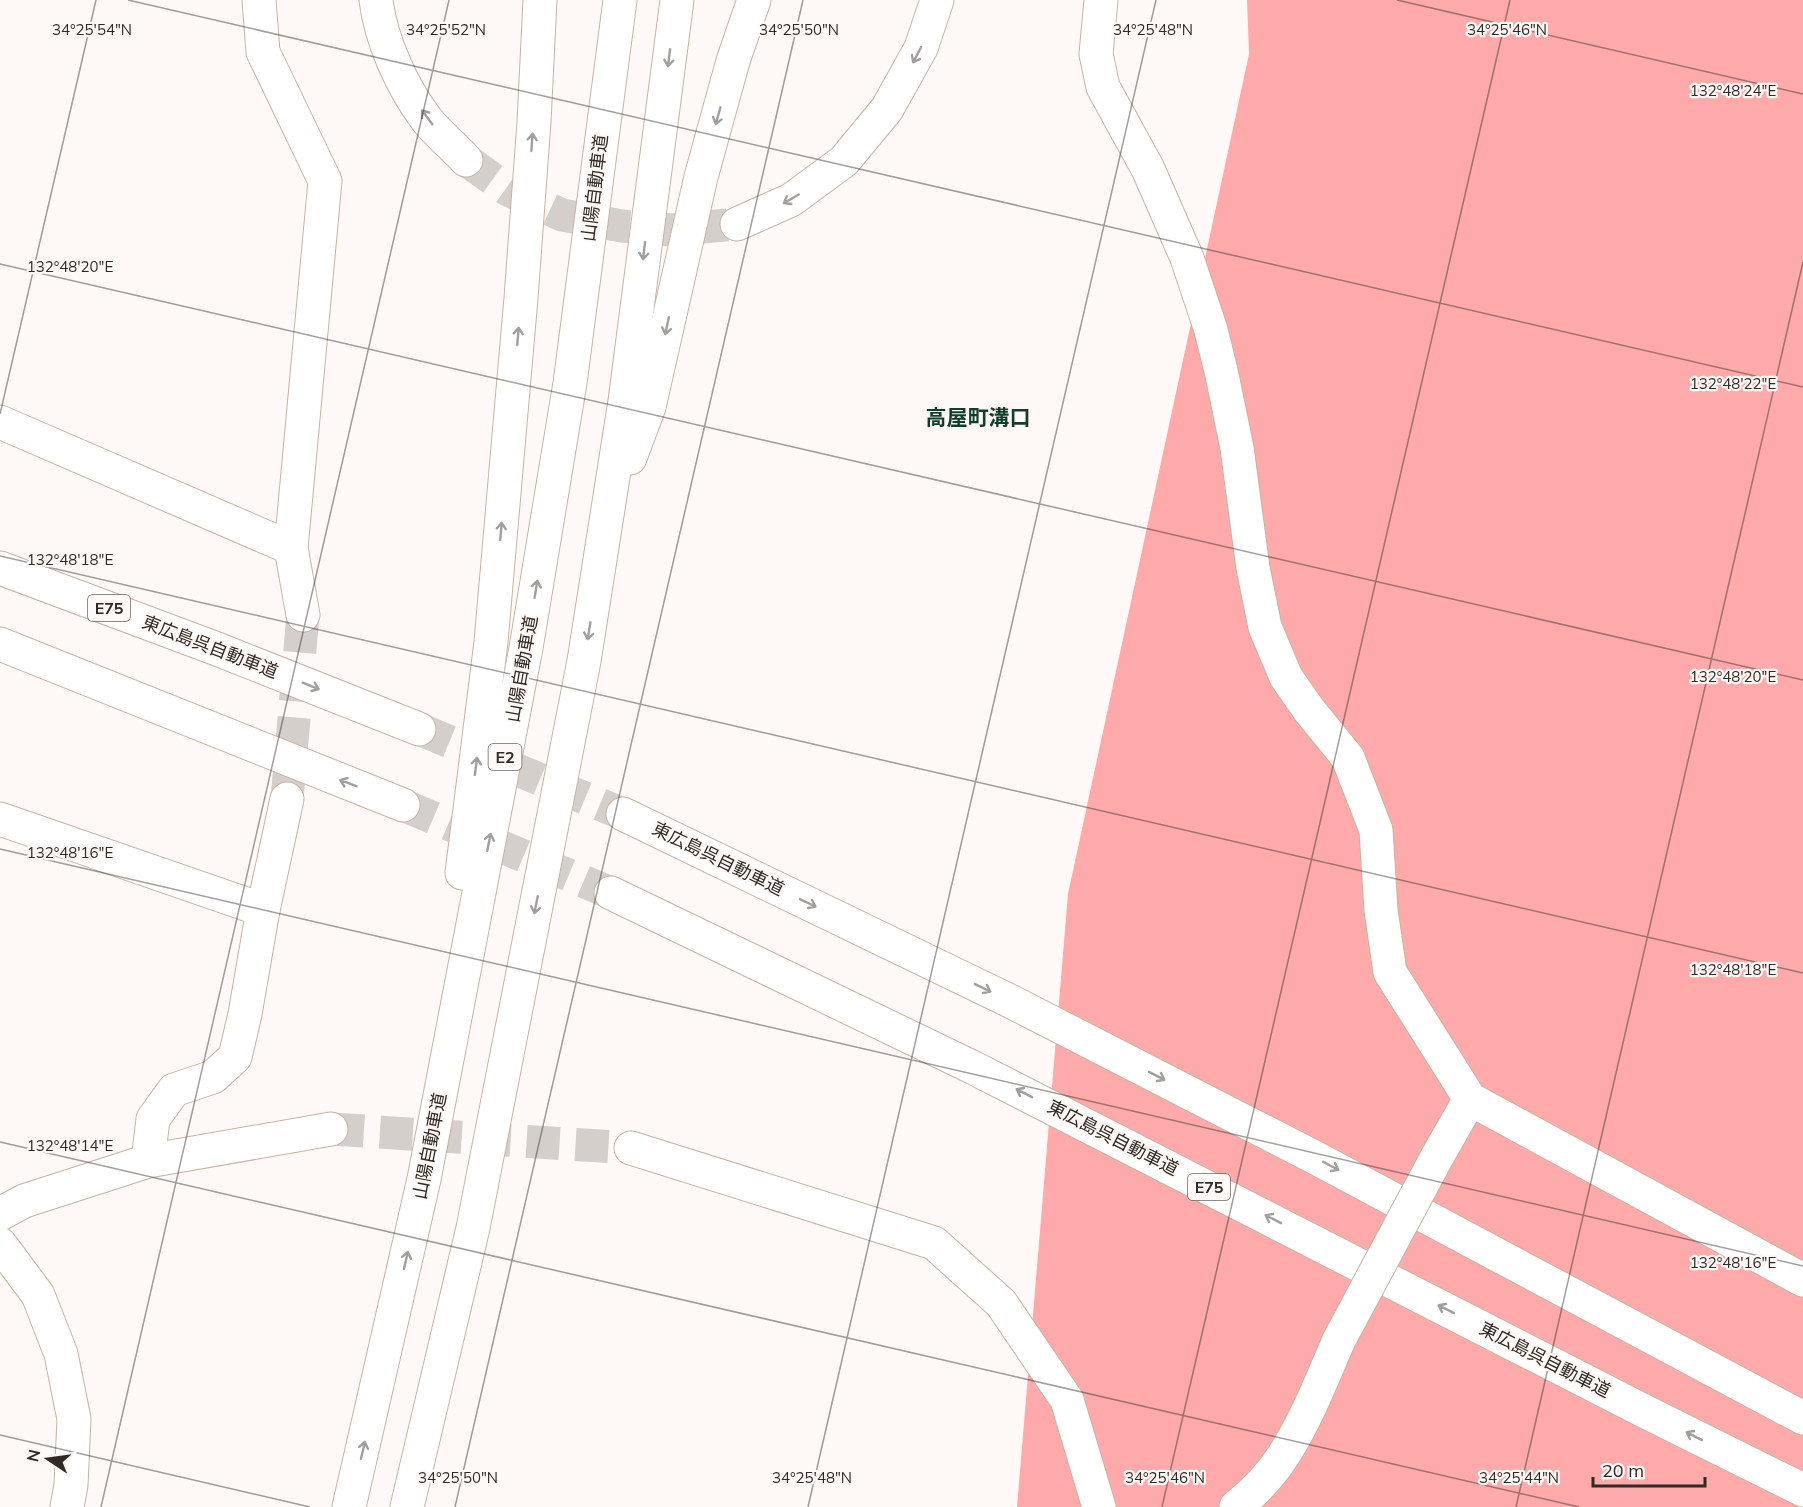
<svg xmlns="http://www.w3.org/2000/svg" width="1803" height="1507" font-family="Mulish,'Noto Sans JP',sans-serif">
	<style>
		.forest { fill: #feaaaa }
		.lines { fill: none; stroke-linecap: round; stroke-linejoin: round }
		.minor-tunnel { stroke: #d5cfcc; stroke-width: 33; stroke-dasharray: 33 16; stroke-linecap: butt }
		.highway-tunnel { stroke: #d5cfcc; stroke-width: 33; stroke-dasharray: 33 16; stroke-linecap: butt }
		.minor-casing { stroke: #c8b3a2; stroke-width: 35 }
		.highway-casing { stroke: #c8b3a2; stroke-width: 35 }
		.minor { stroke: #fff; stroke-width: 33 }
		.highway { stroke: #fff; stroke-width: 33 }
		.minor-bridge-casing { stroke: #c8b3a2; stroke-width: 35; stroke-linecap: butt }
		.minor-bridge { stroke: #fff; stroke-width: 33 }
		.oneway { stroke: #a29f9c }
		.ticks { fill: none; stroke: #312923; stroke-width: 1.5; stroke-opacity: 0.45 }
		.labels { text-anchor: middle; stroke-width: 4.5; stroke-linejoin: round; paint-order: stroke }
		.shield { fill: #fef9f6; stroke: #6e6762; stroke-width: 1.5 }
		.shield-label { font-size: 16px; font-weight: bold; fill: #312923 }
		.street-label { font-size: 18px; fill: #312923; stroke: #fef9f6 }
		.quarter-label { font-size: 21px; font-weight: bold; fill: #113d29; stroke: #fef9f6 }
		.ticks-label { font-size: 15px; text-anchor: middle; fill: #312923; stroke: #fef9f6; stroke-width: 4.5; stroke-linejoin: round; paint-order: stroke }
	</style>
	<rect width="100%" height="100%" fill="#fef9f6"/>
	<path class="forest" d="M 1247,0 L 1803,0 L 1803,1507 L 1017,1507 L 1068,894 L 1249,54 Z"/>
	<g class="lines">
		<g class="minor-tunnel">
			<path d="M 287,799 L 303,615"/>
			<path d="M 331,1129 L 631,1148"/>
		</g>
		<g class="highway-tunnel">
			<path d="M 466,160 L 508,190 L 562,215 L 622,226 L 671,230 L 737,224"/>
			<path d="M 419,729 L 623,814"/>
			<path d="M 403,805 L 611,893"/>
		</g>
		<g class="minor-casing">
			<g id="minor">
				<path d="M 259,0 L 263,52 L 325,181 L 291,548 L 303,615"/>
				<path d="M 1101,0 L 1096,54 L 1103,87 L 1148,169 L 1187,258 L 1211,330 L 1222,375 L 1237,448 L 1253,568 L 1265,627 L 1286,677 L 1309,710 L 1348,758 L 1376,830 L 1381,910 L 1390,972 L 1470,1099 L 1803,1280"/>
				<path d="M 0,422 L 291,548"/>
				<path d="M 0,819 L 263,910"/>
				<path d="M 631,1148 L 934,1243 L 1001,1303 L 1067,1400 L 1099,1507"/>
				<path d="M 1437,1157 L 1470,1099"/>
				<path d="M 148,1161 L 153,1119 L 174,1090 L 213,1077 L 235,1057 L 245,1014 L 263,910 L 287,799"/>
				<path d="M 0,1214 L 24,1201 L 148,1161 L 331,1129"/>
				<path d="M 0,1244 L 38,1295 L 61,1354 L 74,1419 L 71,1485 L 67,1507"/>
				<path d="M 1236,1507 C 1253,1493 1271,1475 1283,1456 C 1306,1421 1322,1379 1339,1340"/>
			</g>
		</g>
		<g class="highway-casing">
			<g id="highway">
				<path d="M 376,0 C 381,41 402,87 427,120 C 438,134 454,147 466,160"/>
				<path d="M 737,224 L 791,200 L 844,161 L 887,109 L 921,48 L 937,0"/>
				<path d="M 630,458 L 649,407 L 701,177 L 733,61 L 754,0"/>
				<path d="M 0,568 L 217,649 L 419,729"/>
				<path d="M 0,644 L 403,805"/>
				<path d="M 623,814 L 1012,1002 L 1314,1157 L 1803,1418"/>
				<path d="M 462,873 L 491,642 L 521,298 L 534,122 L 540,0"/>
				<path d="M 611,893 L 974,1068 L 1642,1410 L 1803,1490"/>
				<path d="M 349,1507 L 424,1179 L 526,648 L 570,383 L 620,0"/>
				<path d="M 407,1507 L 473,1228 L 584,661 L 625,401 L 677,0"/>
			</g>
		</g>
		<use href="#minor" class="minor"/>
		<use href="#highway" class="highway"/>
		<g class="minor-bridge-casing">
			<path id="minor-bridge" d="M 1339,1340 L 1437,1157"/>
		</g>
		<use href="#minor-bridge" class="minor-bridge"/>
	</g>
	<defs><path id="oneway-shaft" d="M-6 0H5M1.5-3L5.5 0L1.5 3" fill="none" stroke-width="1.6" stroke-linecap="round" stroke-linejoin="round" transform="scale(1.5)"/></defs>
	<g class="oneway">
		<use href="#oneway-shaft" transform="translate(917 55) rotate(118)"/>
		<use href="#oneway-shaft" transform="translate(669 58) rotate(97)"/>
		<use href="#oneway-shaft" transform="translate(718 116) rotate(106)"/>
		<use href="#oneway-shaft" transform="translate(427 117) rotate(-127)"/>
		<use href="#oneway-shaft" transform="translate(532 142) rotate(-86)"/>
		<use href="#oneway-shaft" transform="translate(791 199) rotate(150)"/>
		<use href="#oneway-shaft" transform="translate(644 251) rotate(97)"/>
		<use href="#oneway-shaft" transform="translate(667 326) rotate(102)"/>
		<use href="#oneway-shaft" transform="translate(518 336) rotate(-85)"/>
		<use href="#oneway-shaft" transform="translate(501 531) rotate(-85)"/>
		<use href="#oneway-shaft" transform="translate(536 589) rotate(-81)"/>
		<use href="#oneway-shaft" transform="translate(589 631) rotate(99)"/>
		<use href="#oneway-shaft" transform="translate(311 686) rotate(22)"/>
		<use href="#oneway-shaft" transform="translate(476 766) rotate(-83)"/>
		<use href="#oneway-shaft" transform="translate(348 783) rotate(-159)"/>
		<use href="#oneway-shaft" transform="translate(489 842) rotate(-79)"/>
		<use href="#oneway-shaft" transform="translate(808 903) rotate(26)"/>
		<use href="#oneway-shaft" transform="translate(536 905) rotate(101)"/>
		<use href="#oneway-shaft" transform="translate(983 988) rotate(26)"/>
		<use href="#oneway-shaft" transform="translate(1157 1076) rotate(27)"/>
		<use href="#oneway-shaft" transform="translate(1024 1093) rotate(-153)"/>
		<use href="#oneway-shaft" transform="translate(1331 1166) rotate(28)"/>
		<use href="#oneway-shaft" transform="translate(1273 1219) rotate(-153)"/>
		<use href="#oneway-shaft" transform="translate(406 1260) rotate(-77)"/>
		<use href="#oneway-shaft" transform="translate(1446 1309) rotate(-153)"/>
		<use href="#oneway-shaft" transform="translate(1694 1436) rotate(-153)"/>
		<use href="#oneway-shaft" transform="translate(363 1450) rotate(-77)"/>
	</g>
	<path class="ticks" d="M 128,0 L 1803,387M 1397,0 L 1803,94M 0,264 L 1803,680M 0,414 L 96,0M 0,556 L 1803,973M 0,849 L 1803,1266M 0,1142 L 1579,1507M 0,1435 L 310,1507M 101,1507 L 449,0M 455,1507 L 803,0M 808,1507 L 1156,0M 1162,1507 L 1510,0M 1516,1507 L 1803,262"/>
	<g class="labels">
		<g class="shield">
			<rect x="88" y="595" width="42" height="26" rx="4.5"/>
			<rect x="488.5" y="744" width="33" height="26" rx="4.5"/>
			<rect x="1188" y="1174" width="42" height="26" rx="4.5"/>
		</g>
		<g class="shield-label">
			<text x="109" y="614">E75</text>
			<text x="505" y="763">E2</text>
			<text x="1209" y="1193">E75</text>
		</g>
		<g class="street-label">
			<text transform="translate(595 188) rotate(-83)" y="6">山陽自動車道</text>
			<text transform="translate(210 647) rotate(21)" y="6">東広島呉自動車道</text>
			<text transform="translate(522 669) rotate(-80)" y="6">山陽自動車道</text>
			<text transform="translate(718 859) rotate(26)" y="6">東広島呉自動車道</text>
			<text transform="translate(1113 1138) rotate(27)" y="6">東広島呉自動車道</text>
			<text transform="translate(430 1146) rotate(-79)" y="6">山陽自動車道</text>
			<text transform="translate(1545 1360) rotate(27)" y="6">東広島呉自動車道</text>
		</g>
		<g class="quarter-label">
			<text x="978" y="425">高屋町溝口</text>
		</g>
	</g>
	<g class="ticks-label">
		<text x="92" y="35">34°25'54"N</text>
		<text x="446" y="35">34°25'52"N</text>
		<text x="799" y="35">34°25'50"N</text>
		<text x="1153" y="35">34°25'48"N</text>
		<text x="1507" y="35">34°25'46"N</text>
		<text x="1733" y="96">132°48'24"E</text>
		<text x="70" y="272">132°48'20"E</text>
		<text x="1733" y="389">132°48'22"E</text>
		<text x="70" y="565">132°48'18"E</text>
		<text x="1733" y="682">132°48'20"E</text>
		<text x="70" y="858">132°48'16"E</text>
		<text x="1733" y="975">132°48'18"E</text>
		<text x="70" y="1151">132°48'14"E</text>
		<text x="1733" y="1268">132°48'16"E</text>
		<text x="458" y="1483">34°25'50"N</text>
		<text x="812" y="1483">34°25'48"N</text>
		<text x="1165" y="1483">34°25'46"N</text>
		<text x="1519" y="1483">34°25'44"N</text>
	</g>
	<g transform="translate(48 1459) rotate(283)" stroke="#fef9f6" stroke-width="4.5" paint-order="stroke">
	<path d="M0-4.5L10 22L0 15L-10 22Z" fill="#312923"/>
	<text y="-9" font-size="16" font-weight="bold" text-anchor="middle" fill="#312923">N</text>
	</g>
	<path d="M1593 1477v9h112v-9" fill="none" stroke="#312923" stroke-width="3"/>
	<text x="1602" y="1477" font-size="18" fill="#312923" stroke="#fef9f6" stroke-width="4.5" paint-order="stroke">20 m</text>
</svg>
